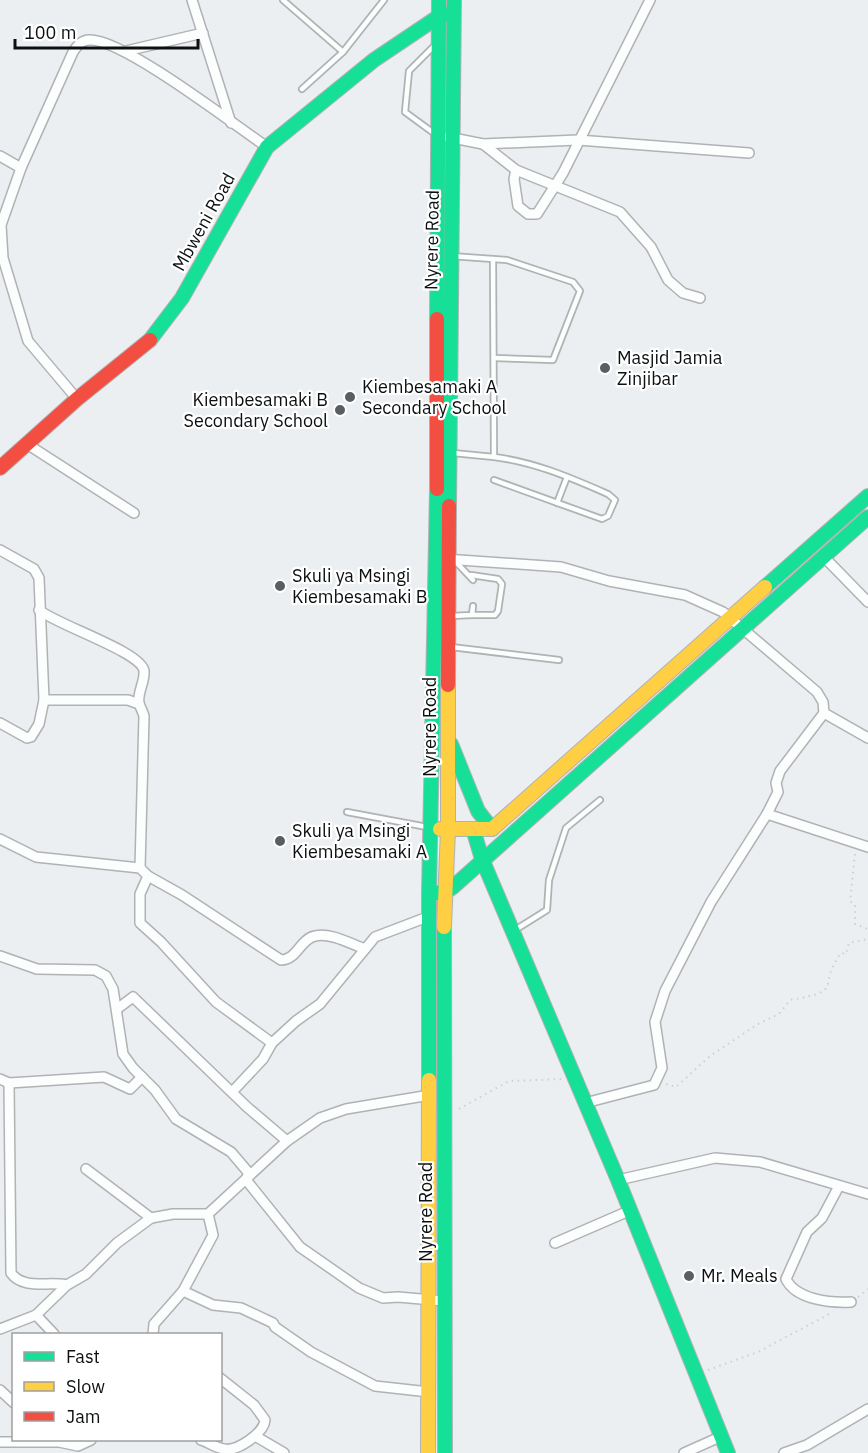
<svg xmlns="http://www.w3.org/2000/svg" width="868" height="1453" font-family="'IBM Plex Sans',sans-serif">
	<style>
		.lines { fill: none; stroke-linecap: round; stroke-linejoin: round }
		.lane-casing { stroke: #b0b2b4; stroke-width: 8 }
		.street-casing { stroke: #b0b2b4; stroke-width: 12 }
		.fast-casing { stroke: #b0b2b4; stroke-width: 16 }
		.slow-casing { stroke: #b0b2b4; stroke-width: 16 }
		.jam-casing { stroke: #b0b2b4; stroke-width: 16 }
		.path { stroke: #ced0d0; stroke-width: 2; stroke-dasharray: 1.5 4.5; stroke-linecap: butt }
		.lane { stroke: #fcfdfd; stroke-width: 4.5 }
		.street { stroke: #fcfdfd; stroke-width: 9 }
		.fast { stroke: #16e098; stroke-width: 14 }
		.slow { stroke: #ffcf43; stroke-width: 14 }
		.jam { stroke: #f24e42; stroke-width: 14 }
		.poi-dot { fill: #5b5e60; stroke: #fff; stroke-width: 2 }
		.labels { text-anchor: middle; stroke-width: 4.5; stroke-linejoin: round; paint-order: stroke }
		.street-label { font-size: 18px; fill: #0d1011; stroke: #fff }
		.poi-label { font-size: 18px; fill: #0d1011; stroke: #fff; text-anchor: start }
	</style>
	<rect width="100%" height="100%" fill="#ebeff2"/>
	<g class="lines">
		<g class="lane-casing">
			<g id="lane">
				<path d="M 283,0 L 343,52"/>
				<path d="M 434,46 L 409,71 L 405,112 L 435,134"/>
				<path d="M 302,89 L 343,52 L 384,0"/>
				<path d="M 451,256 L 507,260 L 573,282 L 580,291 L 553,360 L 494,358"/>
				<path d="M 453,453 L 494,457 L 493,259"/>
				<path d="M 494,480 L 602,519 L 608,516 L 615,500 L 608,494 C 571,478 535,462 494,457"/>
				<path d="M 557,503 L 567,477"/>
				<path d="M 455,561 L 473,580"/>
				<path d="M 471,575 L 498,579 L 502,584 L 498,611 L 495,615 L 472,615"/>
				<path d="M 451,616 L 472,615 L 473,606"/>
				<path d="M 451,647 L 559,660"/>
				<path d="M 347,812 L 427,827"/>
				<path d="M 515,930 L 547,910 L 549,880 L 566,828 L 600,800"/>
			</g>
		</g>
		<g class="street-casing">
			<g id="street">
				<path d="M 192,0 L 231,123"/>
				<path d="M 126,51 L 203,33"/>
				<path d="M 448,137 L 483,144 L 578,140 L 749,153"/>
				<path d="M 483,144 L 516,170 L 620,212 L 651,247 L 668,280 L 683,293 L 700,298"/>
				<path d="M 0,156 L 21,168"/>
				<path d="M 516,170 L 514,179 L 518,206 L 528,214 L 537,214 L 563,173 L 650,0"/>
				<path d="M 77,399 L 28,341 L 3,258 L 1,225 L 21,168 L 73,52 C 77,46 82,39 91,40 C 126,41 233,124 267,147"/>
				<path d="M 27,444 L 134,513"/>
				<path d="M 0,550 L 34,569 L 39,578 L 44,700 L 128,700 L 139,704"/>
				<path d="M 825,558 L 868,602"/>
				<path d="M 445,559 L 561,567 L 609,581 L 685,595 L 723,612 L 817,692 L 823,702 L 824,713 L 868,738"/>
				<path d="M 39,610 C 57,625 142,652 144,671 C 145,682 137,693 139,703 C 140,707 143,712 144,716 L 140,868"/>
				<path d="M 0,723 L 27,738 L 31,737 L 39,724 L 44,700"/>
				<path d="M 767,814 L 778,792 L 776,783 L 780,771 L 824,713"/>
				<path d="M 0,839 L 36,857 L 140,868 L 148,876 L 140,894 L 140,923 L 161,942 L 216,1002 L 272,1043 L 296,1021 L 320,1004 L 375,937 L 430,916"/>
				<path d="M 148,876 L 182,895 L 281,960 C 297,960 300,939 315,936 C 330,932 351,944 365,949"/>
				<path d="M 0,956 L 37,969 L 95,970 L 106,976 L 113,989 L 123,1054 L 133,1068 L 155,1090 L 176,1119 L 231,1152 L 248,1172 L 247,1181 L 300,1247 L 359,1288 L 383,1298 L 398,1297 L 444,1301"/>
				<path d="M 117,1009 L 133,997 L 247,1107 L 287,1141"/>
				<path d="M 0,1079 L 9,1083 L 104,1077 L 130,1089 L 142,1077"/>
				<path d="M 9,1083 L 11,1273 C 23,1290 49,1281 67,1285"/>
				<path d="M 233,1091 L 263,1059 L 272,1043"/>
				<path d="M 585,1103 L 654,1085 L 662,1068 L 655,1022 L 665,991 L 711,902 L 767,814 L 868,847"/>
				<path d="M 86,1169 L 151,1218"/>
				<path d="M 618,1180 L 715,1158 L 760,1162 L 868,1194"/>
				<path d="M 839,1186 L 822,1218 L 807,1232 L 786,1279 C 796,1300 831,1303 851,1302"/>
				<path d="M 555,1243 L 631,1210"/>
				<path d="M 183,1291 L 213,1305 L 241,1308 L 273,1323 L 275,1327 L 311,1352 L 375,1386 L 429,1392"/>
				<path d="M 36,1315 L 54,1334"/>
				<path d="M 0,1329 L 36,1315 L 67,1285 L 86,1274 L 117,1243 L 151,1218 L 173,1214 L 208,1214 L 287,1141 L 320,1118 L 346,1109 L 430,1095"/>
				<path d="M 153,1334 L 154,1324 L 183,1291 L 213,1235 L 208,1214"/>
				<path d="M 0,1390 L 14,1403"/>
				<path d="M 255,1436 L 284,1453"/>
				<path d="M 201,1440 C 208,1442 216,1448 224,1449 C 237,1452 264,1433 265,1420 L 254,1405 L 220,1378"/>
				<path d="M 0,1442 L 59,1442 L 78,1446 L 91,1440"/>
				<path d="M 684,1453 L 722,1436"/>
				<path d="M 784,1453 L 807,1445 L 868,1409"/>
			</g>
		</g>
		<g class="fast-casing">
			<g id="fast">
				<path d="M 437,319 L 439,0"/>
				<path d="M 150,340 L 182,298 L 267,147 L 374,60 L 438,17 L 448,14"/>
				<path d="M 449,506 L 454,0"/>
				<path d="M 765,587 L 868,496"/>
				<path d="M 451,744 L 478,811 L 492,829"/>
				<path d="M 473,829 L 482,859 L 618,1180 L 728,1453"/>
				<path d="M 436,893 L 444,893 L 453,887 L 868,517"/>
				<path d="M 444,927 L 445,1453"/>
				<path d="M 429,1080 L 429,893 L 437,489"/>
			</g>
		</g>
		<g class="slow-casing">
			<g id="slow">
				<path d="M 440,829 L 492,829 L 765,587"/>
				<path d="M 444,927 L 448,830 L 448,685"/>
				<path d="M 428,1453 L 429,1080"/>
			</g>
		</g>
		<g class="jam-casing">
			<g id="jam">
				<path d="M 0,468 L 77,399 L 150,340"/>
				<path d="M 437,489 L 437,319"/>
				<path d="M 448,685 L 449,506"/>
			</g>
		</g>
		<g class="path">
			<path d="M 855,854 L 850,901 L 855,905 L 855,924 L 868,929"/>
			<path d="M 666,1084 L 676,1087 L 710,1056 L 758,1024 L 779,1014 L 790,1000 C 847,990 815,989 841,953 L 846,954 L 849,943 L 868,939"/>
			<path d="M 459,1109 L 509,1081 L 562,1079"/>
			<path d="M 858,1297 L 868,1289"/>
			<path d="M 708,1370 L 758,1352 L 833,1312"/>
		</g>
		<use href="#lane" class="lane"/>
		<use href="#street" class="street"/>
		<use href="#fast" class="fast"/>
		<use href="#slow" class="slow"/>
		<use href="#jam" class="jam"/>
	</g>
	<g class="poi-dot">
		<circle cx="605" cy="368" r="6"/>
		<circle cx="350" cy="397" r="6"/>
		<circle cx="340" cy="410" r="6"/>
		<circle cx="280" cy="586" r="6"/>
		<circle cx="280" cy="841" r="6"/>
		<circle cx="689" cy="1276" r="6"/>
	</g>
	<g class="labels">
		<g class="street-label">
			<text transform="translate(204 222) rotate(-61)" y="6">Mbweni Road</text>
			<text transform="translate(432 240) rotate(-89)" y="6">Nyrere Road</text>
			<text transform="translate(430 727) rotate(-90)" y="6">Nyrere Road</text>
			<text transform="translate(426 1212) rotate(-90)" y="6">Nyrere Road</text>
		</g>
		<g class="poi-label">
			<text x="617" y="364">Masjid Jamia<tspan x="617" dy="21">Zinjibar</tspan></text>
			<text x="362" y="393">Kiembesamaki A<tspan x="362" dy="21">Secondary School</tspan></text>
			<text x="328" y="406" text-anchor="end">Kiembesamaki B<tspan x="328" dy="21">Secondary School</tspan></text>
			<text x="292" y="582">Skuli ya Msingi<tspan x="292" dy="21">Kiembesamaki B</tspan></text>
			<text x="292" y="837">Skuli ya Msingi<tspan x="292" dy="21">Kiembesamaki A</tspan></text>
			<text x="701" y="1282">Mr. Meals</text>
		</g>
	</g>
	<rect x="12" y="1333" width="210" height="108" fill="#ffffff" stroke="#9e9fa0" stroke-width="1.5"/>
	<rect x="24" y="1352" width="30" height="9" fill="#16e098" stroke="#9e9fa0" stroke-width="1.5"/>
	<text x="66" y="1363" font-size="18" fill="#0d1011">Fast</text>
	<rect x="24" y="1382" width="30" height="9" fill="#ffcf43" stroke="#9e9fa0" stroke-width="1.5"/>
	<text x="66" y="1393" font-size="18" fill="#0d1011">Slow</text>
	<rect x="24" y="1412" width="30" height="9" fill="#f24e42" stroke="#9e9fa0" stroke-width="1.5"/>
	<text x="66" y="1423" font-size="18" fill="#0d1011">Jam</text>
	<path d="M15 39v9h183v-9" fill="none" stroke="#0d1011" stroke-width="3"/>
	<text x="24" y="39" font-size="18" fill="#0d1011" stroke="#ffffff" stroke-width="4.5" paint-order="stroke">100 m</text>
</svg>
